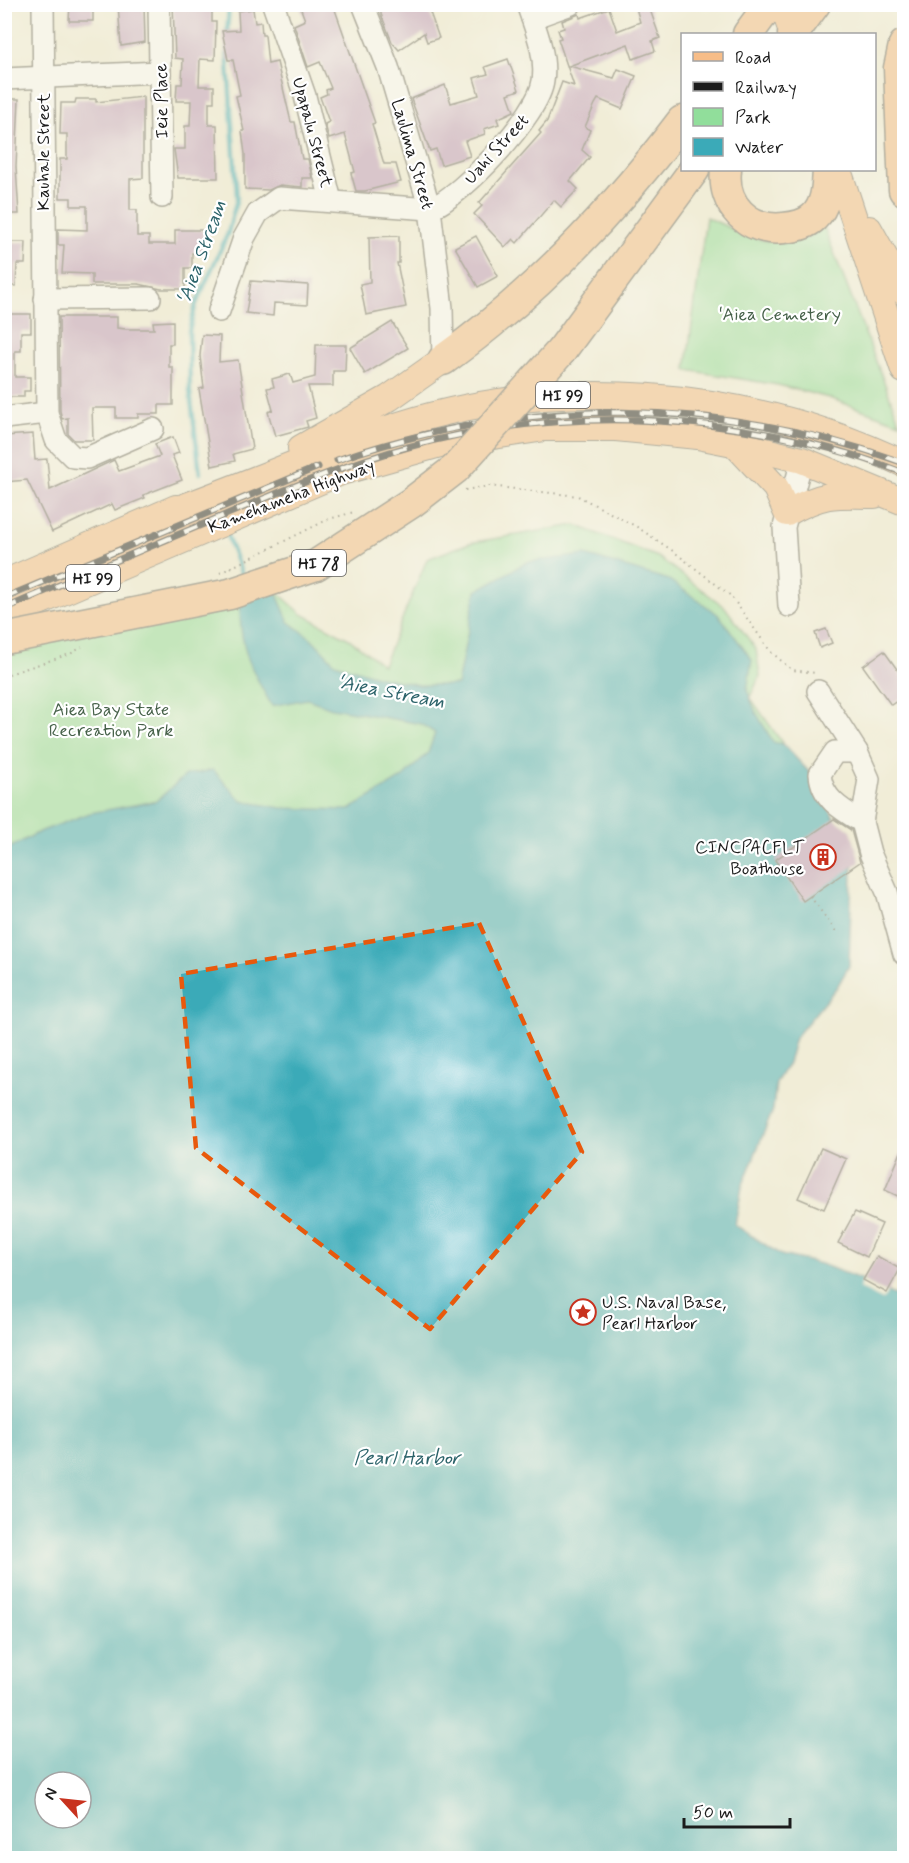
<svg xmlns="http://www.w3.org/2000/svg" width="909" height="1863" font-family="Mynerve,sans-serif">
	<style>
		.green { fill: #91de9b; stroke: #567d5c; stroke-width: 1.5 }
		.water { fill: #3baab8; stroke: #2c636a; stroke-width: 1.5; fill-rule: evenodd }
		.pier { fill: #f1edd7 }
		.lines { fill: none; stroke-linecap: round; stroke-linejoin: round }
		.stream { stroke: #3baab8; stroke-width: 4.5 }
		.building { fill: #bd97bc }
		.minor-casing { stroke: #67655d; stroke-width: 24 }
		.major-casing { stroke: #67655d; stroke-width: 28 }
		.highway-casing { stroke: #67655d; stroke-width: 33 }
		.path { stroke: #67655d; stroke-width: 2; stroke-dasharray: 1.5 4.5; stroke-linecap: butt }
		.minor { stroke: #fff; stroke-width: 21 }
		.major { stroke: #f7bd88; stroke-width: 26 }
		.highway { stroke: #f7bd88; stroke-width: 30 }
		.rail-casing { stroke: #1c1c1c; stroke-width: 7 }
		.rail { stroke: #fff; stroke-width: 4.5; stroke-dasharray: 14; stroke-linecap: butt }
		.highway-bridge-casing { stroke: #67655d; stroke-width: 33; stroke-linecap: butt }
		.highway-bridge { stroke: #f7bd88; stroke-width: 30 }
		.marked { fill: none; stroke: #e8590c; stroke-width: 4.5; stroke-dasharray: 12 8; stroke-linejoin: round }
		.labels { text-anchor: middle; stroke-width: 4.5; stroke-linejoin: round; paint-order: stroke }
		.shield { fill: #fff; stroke: #606060; stroke-width: 1.5 }
		.shield-label { font-size: 16px; font-weight: bold; fill: #1c1c1c }
		.street-label { font-size: 18px; fill: #1c1c1c; stroke: #fff }
		.park-label { font-size: 18px; fill: #456048; stroke: #fff }
		.poi-label { font-size: 18px; fill: #1c1c1c; stroke: #fff; text-anchor: end }
		.water-label { font-size: 20px; font-style: italic; fill: #2c636a; stroke: #fff }
	</style>
	<rect width="100%" height="100%" fill="#fff"/>
	<filter id="ink" filterUnits="userSpaceOnUse"><feTurbulence type="fractalNoise" baseFrequency=".0167" numOctaves="2"/><feDisplacementMap in="SourceGraphic" scale="12" xChannelSelector="R" yChannelSelector="G"/><feConvolveMatrix kernelMatrix="1 2 1 2 8 2 1 2 1" color-interpolation-filters="sRGB"/></filter>
	<filter id="wash" filterUnits="userSpaceOnUse"><feTurbulence type="fractalNoise" baseFrequency=".008" numOctaves="4" result="noise"/><feDisplacementMap in="SourceGraphic" scale="24" xChannelSelector="R" yChannelSelector="G"/><feGaussianBlur stdDeviation="1.35" result="paint"/><feColorMatrix in="noise" values="0 0 0 0 0 0 0 0 0 0 0 0 0 0 0 0 0 1.4 0 .05"/><feComposite in="paint" operator="in"/></filter>
	<g filter="url(#wash)">
		<rect width="100%" height="100%" fill="#f1edd7"/>
		<g class="green">
			<path d="M 706,217 C 745,234 785,259 824,227 L 900,423 L 829,398 L 778,385 L 686,370 Z"/>
			<path d="M 575,525 L 658,557 L 725,607 L 756,649 L 760,676 L 750,697 L 783,744 L 781,756 L 480,687 L 432,695 L 302,657 L 275,590 L 302,614 L 349,639 L 383,665 L 427,559 L 469,543 Z"/>
			<path d="M 265,587 L 254,647 L 421,724 L 457,735 L 361,814 L 130,824 L 39,832 L 5,851 L 5,653 Z"/>
		</g>
		<path class="water" d="M 585,555 L 669,580 L 719,615 L 752,660 L 747,690 L 755,711 L 773,742 L 783,744 L 812,775 L 855,859 L 852,874 L 849,966 L 837,987 L 795,1038 L 788,1063 L 776,1083 L 773,1110 L 742,1187 L 735,1225 L 781,1255 L 821,1264 L 863,1280 L 887,1293 L 904,1297 L 904,1858 L 5,1858 L 4,851 L 39,832 L 90,813 L 156,801 L 186,775 L 213,770 L 242,801 L 282,808 L 349,810 L 402,778 L 428,753 L 435,733 L 421,724 L 332,708 L 307,699 L 272,706 C 250,668 239,648 240,603 L 275,590 L 289,622 L 311,638 L 335,663 L 380,677 L 419,685 L 457,685 L 476,591 L 527,562 ZM 45,1782 L 81,1782 L 81,1818 L 45,1818 Z"/>
		<path class="pier" d="M 863,1280 L 887,1293 L 883,1300 L 859,1288 Z"/>
		<g class="lines">
			<g class="stream">
				<path d="M 227,35 L 229,4"/>
				<path d="M 200,473 L 190,392 L 189,331 L 196,304 L 228,233 L 237,198 L 227,49"/>
				<path d="M 225,530 L 243,578"/>
			</g>
		</g>
		<g id="blocks">
			<g class="building">
				<path d="M 70,4 L 93,4 L 93,21 L 69,21 Z"/>
				<path d="M 118,4 L 144,4 L 145,42 L 121,46 Z"/>
				<path d="M 173,4 L 212,4 L 212,22 L 216,22 L 215,60 L 200,59 L 199,86 L 214,86 L 214,102 L 209,102 L 209,125 L 217,125 L 218,178 L 178,178 L 174,149 L 185,149 L 185,126 L 190,126 L 191,101 L 176,101 L 177,84 L 182,84 L 183,59 L 175,58 Z"/>
				<path d="M 299,4 L 333,4 L 375,123 L 372,124 L 384,164 L 396,164 L 401,182 L 365,191 L 356,191 L 351,173 L 355,172 L 345,134 L 329,139 L 325,124 L 329,122 L 320,97 L 327,94 L 326,90 L 331,88 L 320,62 L 308,67 L 294,25 L 305,20 Z"/>
				<path d="M 381,4 L 427,4 L 439,38 L 427,42 L 424,33 L 399,50 L 392,42 L 381,14 Z"/>
				<path d="M 635,4 L 648,4 L 660,38 L 652,41 L 655,51 L 633,59 L 628,44 L 569,66 L 614,78 L 618,69 L 636,76 L 622,109 L 598,99 L 595,104 L 585,127 L 590,130 L 582,150 L 590,157 L 570,181 L 578,189 L 561,207 L 554,200 L 517,243 L 513,239 L 505,247 L 474,214 L 482,206 L 479,203 L 541,133 L 539,131 L 547,121 L 562,82 L 574,86 L 558,39 L 561,38 L 558,30 L 564,28 L 562,21 L 579,14 L 580,18 L 609,8 L 617,31 L 640,22 Z"/>
				<path d="M 253,9 L 255,23 L 261,22 L 262,35 L 265,35 L 268,64 L 277,62 L 291,122 L 295,122 L 302,159 L 308,159 L 312,178 L 302,178 L 302,187 L 280,185 L 269,190 L 245,189 L 245,154 L 242,131 L 244,131 L 236,96 L 240,95 L 233,60 L 228,60 L 222,31 L 239,30 L 238,11 Z"/>
				<path d="M 508,59 L 519,90 L 508,94 L 514,111 L 497,119 L 499,124 L 484,129 L 485,134 L 465,141 L 470,156 L 441,165 L 436,149 L 430,151 L 411,99 L 445,85 L 451,103 L 479,95 L 474,78 L 488,74 L 485,67 Z"/>
				<path d="M 143,97 L 143,178 L 130,179 L 130,210 L 137,210 L 137,236 L 149,236 L 149,244 L 175,244 L 175,230 L 203,230 L 203,253 L 192,253 L 192,268 L 185,268 L 185,289 L 161,289 L 139,284 L 92,284 L 92,274 L 62,273 L 64,245 L 58,245 L 58,229 L 87,230 L 87,206 L 71,206 L 71,198 L 60,198 L 60,159 L 67,159 L 67,134 L 60,134 L 61,103 L 75,103 L 76,99 L 96,99 L 96,102 Z"/>
				<path d="M 4,99 L 19,99 L 16,167 L 19,214 L 4,214 Z"/>
				<path d="M 399,236 L 399,263 L 397,263 L 406,307 L 366,315 L 360,284 L 370,282 L 369,237 Z"/>
				<path d="M 476,236 L 498,276 L 478,287 L 455,247 Z"/>
				<path d="M 4,242 L 26,242 L 25,264 L 17,264 L 16,286 L 4,286 Z"/>
				<path d="M 251,281 L 308,285 L 307,305 L 274,303 L 273,316 L 246,313 Z"/>
				<path d="M 4,314 L 31,314 L 31,332 L 21,332 L 21,351 L 15,351 L 15,377 L 30,377 L 30,391 L 24,391 L 24,397 L 4,397 Z"/>
				<path d="M 59,317 L 117,317 L 117,328 L 126,329 L 154,329 L 153,322 L 173,321 L 173,344 L 169,344 L 169,367 L 173,367 L 173,405 L 159,405 L 159,414 L 138,414 L 138,418 L 116,418 L 116,408 L 92,408 L 93,440 L 74,440 L 68,434 L 68,418 L 62,419 L 60,411 Z"/>
				<path d="M 392,322 L 408,348 L 365,374 L 350,348 Z"/>
				<path d="M 202,335 L 220,336 L 219,362 L 238,360 L 252,449 L 233,454 L 235,461 L 212,466 L 199,389 L 204,388 L 200,356 Z"/>
				<path d="M 316,345 L 346,345 L 345,371 L 333,371 L 333,386 L 308,386 L 316,418 L 306,421 L 308,427 L 275,436 L 268,412 L 273,410 L 267,388 L 274,387 L 272,379 L 290,374 L 293,383 L 315,377 Z"/>
				<path d="M 33,434 L 35,460 L 47,459 L 50,490 L 114,460 L 119,471 L 160,456 L 155,444 L 173,437 L 179,453 L 172,455 L 182,480 L 143,495 L 145,498 L 115,510 L 112,504 L 52,532 L 27,480 L 4,482 L 4,436 Z"/>
				<path d="M 826,629 L 832,643 L 820,648 L 815,633 Z"/>
				<path d="M 884,651 L 904,679 L 904,696 L 891,705 L 863,666 Z"/>
				<path d="M 834,819 L 851,830 L 860,862 L 803,901 L 775,860 Z"/>
				<path d="M 904,1145 L 904,1199 L 885,1190 Z"/>
				<path d="M 821,1148 L 846,1159 L 824,1209 L 798,1198 Z"/>
				<path d="M 855,1212 L 882,1224 L 867,1257 L 838,1243 Z"/>
				<path d="M 877,1256 L 900,1269 L 887,1293 L 863,1280 Z"/>
			</g>
		</g>
	</g>
	<g filter="url(#ink)">
		<use href="#blocks" fill-opacity="0" stroke="#67655d" stroke-width="1.5"/>
		<g class="lines">
			<g class="minor-casing">
				<g id="minor">
					<path d="M 43,4 L 47,413 L 56,440 L 73,457 L 87,458 L 153,429"/>
					<path d="M 159,4 L 162,197"/>
					<path d="M 273,4 L 305,96 L 331,201"/>
					<path d="M 363,4 L 388,67 L 430,209 L 442,308 L 443,360"/>
					<path d="M 532,18 L 571,4"/>
					<path d="M 4,79 L 160,72"/>
					<path d="M 45,299 L 150,298"/>
					<path d="M 219,311 L 244,238 L 258,213 L 279,198 L 430,209 C 462,196 539,115 543,81 C 547,55 535,28 527,4"/>
					<path d="M 4,418 L 47,413"/>
					<path d="M 789,606 L 784,527 L 802,460"/>
					<path d="M 818,691 L 857,752 L 869,779 L 862,822 L 870,853 L 887,892 L 904,954"/>
					<path d="M 857,752 L 835,752 L 820,774 C 822,799 842,810 862,822"/>
				</g>
			</g>
			<g class="major-casing">
				<g id="major">
					<path d="M 782,4 L 793,34"/>
					<path d="M 838,170 L 904,370"/>
					<path d="M 869,229 L 904,292"/>
					<path d="M 734,443 L 776,488 L 787,513 C 823,493 834,494 874,495"/>
					<path d="M 301,448 L 389,398 L 443,360"/>
					<path d="M 159,516 C 235,489 308,457 384,430 C 550,372 746,388 904,464"/>
					<path d="M 4,583 L 176,508"/>
					<path d="M 4,617 L 341,472 L 440,444 L 545,428 L 616,428 L 698,436 L 733,443 L 802,460 L 904,502"/>
				</g>
			</g>
			<g class="highway-casing">
				<g id="highway">
					<path d="M 748,34 L 770,4"/>
					<path d="M 793,34 L 815,4"/>
					<path d="M 904,45 L 899,68 L 904,190"/>
					<path d="M 726,170 C 722,205 748,232 784,228 C 795,227 806,225 814,217 C 827,205 827,186 828,170"/>
					<path d="M 562,350 L 694,170"/>
					<path d="M 443,360 C 535,294 614,211 682,121"/>
				</g>
			</g>
			<g class="path">
				<path d="M 465,490 L 489,486 L 578,496 L 637,527 L 673,551 L 731,596 L 771,652 L 792,670 L 816,673"/>
				<path d="M 220,573 L 329,519 L 354,512"/>
				<path d="M 4,678 L 9,674 L 70,654 L 82,647"/>
				<path d="M 810,896 L 837,933"/>
			</g>
			<use href="#minor" class="minor"/>
			<use href="#major" class="major"/>
			<use href="#highway" class="highway"/>
			<g class="rail-casing">
				<g id="rail">
					<path d="M 337,460 C 522,396 720,396 904,463"/>
					<path d="M 4,598 L 318,467"/>
					<path d="M 4,609 C 75,578 146,548 218,518 C 280,492 342,465 408,447 C 568,403 750,413 904,473"/>
				</g>
			</g>
			<use href="#rail" class="rail"/>
			<g class="highway-bridge-casing">
				<path id="highway-bridge" d="M 4,639 L 230,594 L 316,565 L 411,503 L 455,469 L 562,350"/>
			</g>
			<use href="#highway-bridge" class="highway-bridge"/>
		</g>
	</g>
	<path d="M0 0H909V1863H0ZM 479,923 L 582,1152 L 430,1329 L 196,1148 L 181,974 Z" fill="#f1edd7" fill-opacity=".55" fill-rule="evenodd"/>
	<path class="marked" d="M 479,923 L 582,1152 L 430,1329 L 196,1148 L 181,974 Z"/>
	<defs>
		<g id="building-ring" transform="scale(1.35)"><circle r="9.5" fill="#fff" stroke="#c8321e" stroke-width="1.5"/><path d="M-4-6H4V6H1V3H-1V6H-4ZM-2.5-4.3h1.7v1.8h-1.7ZM.8-4.3h1.7v1.8H.8ZM-2.5-1h1.7V.8h-1.7ZM.8-1h1.7V.8H.8Z" fill="#c8321e"/></g>
		<g id="sight-ring" transform="scale(1.35)"><circle r="9.5" fill="#fff" stroke="#c8321e" stroke-width="1.5"/><path d="M0-6L1.8-2.2L6-1.7L2.9 1.2L3.7 5.4L0 3.3L-3.7 5.4L-2.9 1.2L-6-1.7L-1.8-2.2Z" fill="#c8321e"/></g>
	</defs>
	<g fill-rule="evenodd">
		<use href="#building-ring" x="823" y="857"/>
		<use href="#sight-ring" x="583" y="1312"/>
	</g>
	<g class="labels">
		<g class="shield">
			<rect x="536" y="382" width="54" height="26" rx="4.5"/>
			<rect x="292" y="550" width="54" height="26" rx="4.5"/>
			<rect x="66" y="565" width="54" height="26" rx="4.5"/>
		</g>
		<g class="shield-label">
			<text x="563" y="401">HI 99</text>
			<text x="319" y="569">HI 78</text>
			<text x="93" y="584">HI 99</text>
		</g>
		<g class="street-label">
			<text transform="translate(161 101) rotate(-91)" y="6">Ieie Place</text>
			<text transform="translate(313 132) rotate(75)" y="6">Upapalu Street</text>
			<text transform="translate(496 149) rotate(-48)" y="6">Uahi Street</text>
			<text transform="translate(43 152) rotate(-90)" y="6">Kauhale Street</text>
			<text transform="translate(413 154) rotate(74)" y="6">Laulima Street</text>
			<text transform="translate(291 496) rotate(-21)" y="6">Kamehameha Highway</text>
		</g>
		<g class="park-label">
			<text x="780" y="320">ʻAiea Cemetery</text>
			<text x="111" y="715">Aiea Bay State<tspan x="111" dy="21">Recreation Park</tspan></text>
		</g>
		<g class="poi-label">
			<text x="804" y="853">CINCPACFLT<tspan x="804" dy="21">Boathouse</tspan></text>
			<text x="602" y="1308" text-anchor="start">U.S. Naval Base,<tspan x="602" dy="21">Pearl Harbor</tspan></text>
		</g>
		<g class="water-label">
			<text transform="translate(201 252) rotate(-70)" y="7">ʻAiea Stream</text>
			<text transform="translate(391 691) rotate(11)" y="7">ʻAiea Stream</text>
			<text x="407" y="1464">Pearl Harbor</text>
		</g>
	</g>
	<rect width="909" height="1863" fill="none" stroke="#fff" stroke-width="24"/>
	<rect x="681" y="33" width="195" height="138" fill="#ffffff" stroke="#a4a4a4" stroke-width="1.5"/>
	<rect x="693" y="52" width="30" height="9" fill="#f7bd88" stroke="#a4a4a4" stroke-width="1.5"/>
	<text x="735" y="63" font-size="18" fill="#1c1c1c">Road</text>
	<rect x="693" y="82" width="30" height="9" fill="#1c1c1c" stroke="#a4a4a4" stroke-width="1.5"/>
	<text x="735" y="93" font-size="18" fill="#1c1c1c">Railway</text>
	<rect x="693" y="108" width="30" height="18" fill="#91de9b" stroke="#a4a4a4" stroke-width="1.5"/>
	<text x="735" y="123" font-size="18" fill="#1c1c1c">Park</text>
	<rect x="693" y="138" width="30" height="18" fill="#3baab8" stroke="#a4a4a4" stroke-width="1.5"/>
	<text x="735" y="153" font-size="18" fill="#1c1c1c">Water</text>
	<g transform="translate(63 1800) rotate(297)"><circle r="28" fill="#ffffff" stroke="#a4a4a4" stroke-width="1.5"/>
	<path d="M0-4.5L10 22L0 15L-10 22Z" fill="#c8321e"/>
	<text y="-9" font-size="16" font-weight="bold" text-anchor="middle" fill="#1c1c1c">N</text>
	</g>
	<path d="M684 1818v9h106v-9" fill="none" stroke="#1c1c1c" stroke-width="3"/>
	<text x="693" y="1818" font-size="18" fill="#1c1c1c" stroke="#ffffff" stroke-width="4.5" paint-order="stroke">50 m</text>
</svg>
